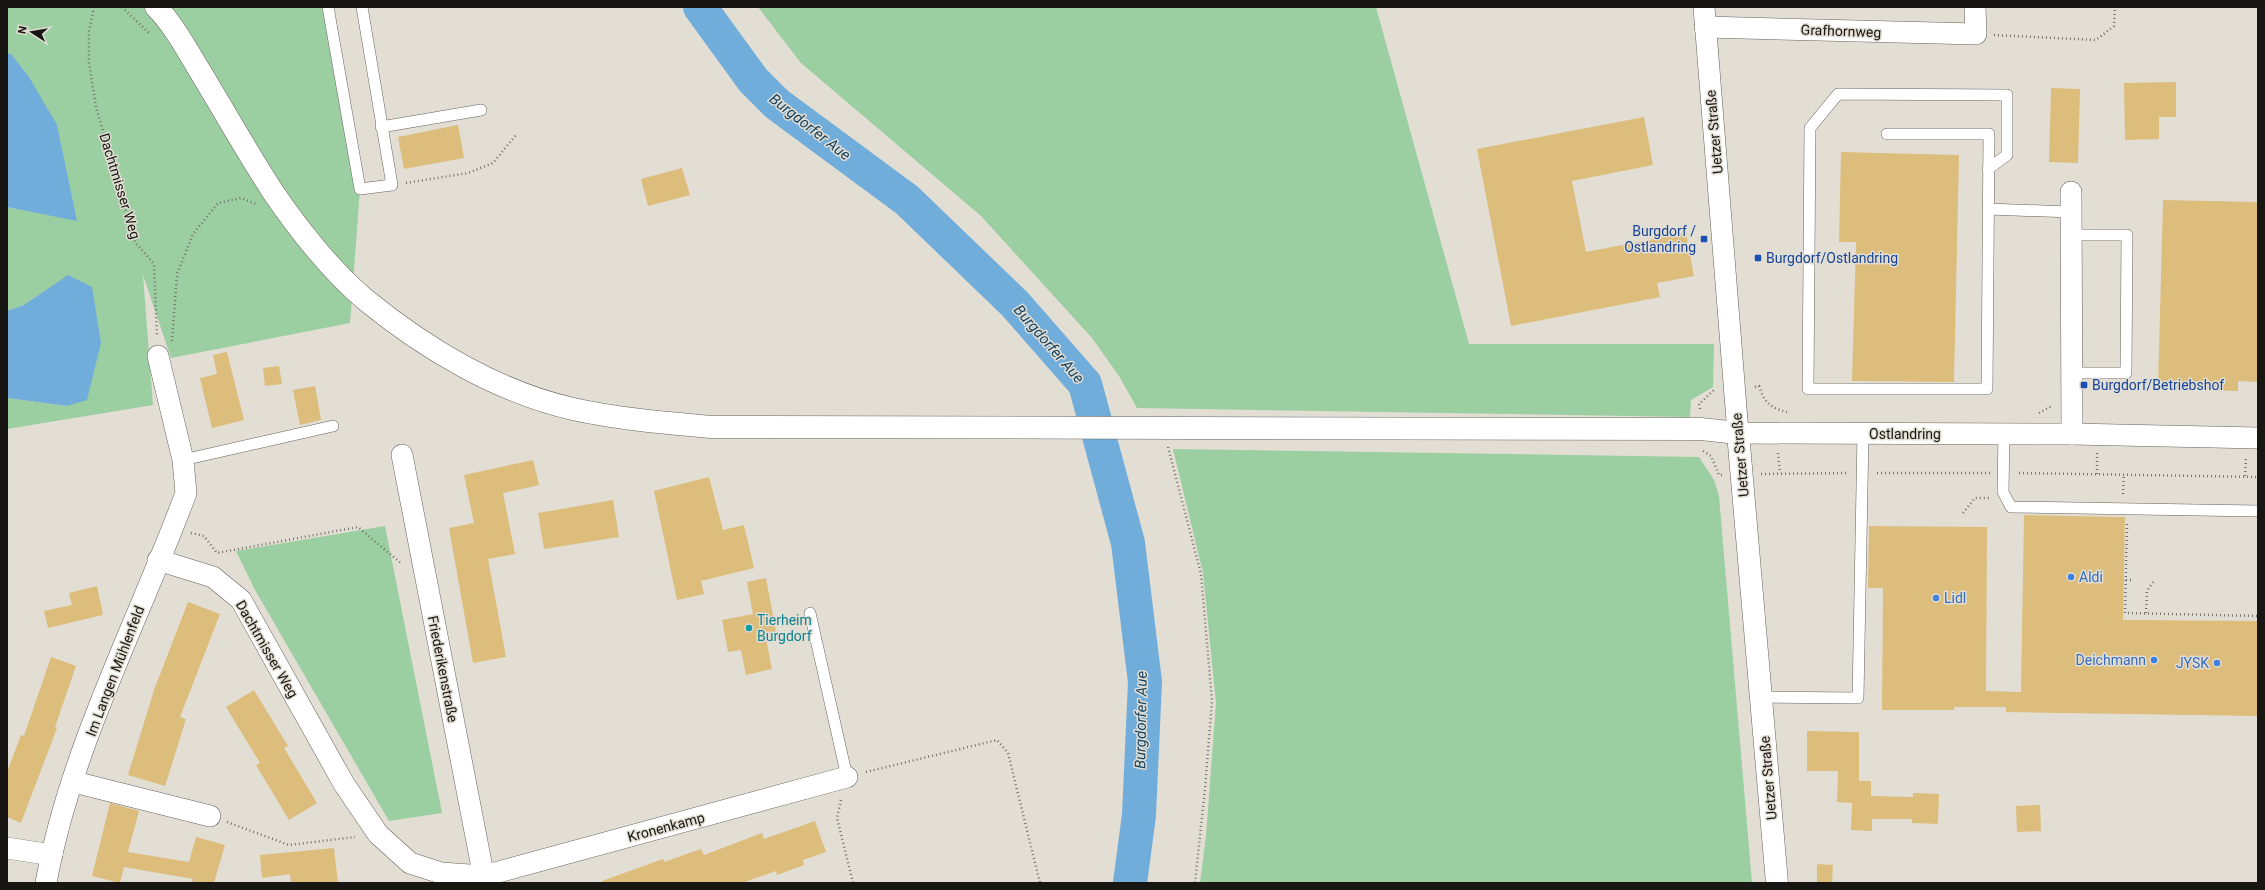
<svg xmlns="http://www.w3.org/2000/svg" width="2265" height="890" font-family="Roboto,sans-serif">
	<style>
		.green { fill: #9bcea0 }
		.water { fill: #71adda }
		.lines { fill: none; stroke-linecap: round; stroke-linejoin: round }
		.river { stroke: #71adda; stroke-width: 34 }
		.building { fill: #dcbd7c }
		.lane-casing { stroke: #67635b; stroke-width: 12 }
		.street-casing { stroke: #67635b; stroke-width: 22 }
		.secondary-casing { stroke: #67635b; stroke-width: 23 }
		.path { stroke: #75726c; stroke-width: 2.5; stroke-dasharray: 1 3; stroke-linecap: butt }
		.lane { stroke: #fff; stroke-width: 11 }
		.street { stroke: #fff; stroke-width: 21 }
		.secondary { stroke: #fff; stroke-width: 22 }
		.transit-dot { fill: #1a4fb4; stroke: #e2ded4; stroke-width: 1.5 }
		.shop-dot { fill: #3f7fe0; stroke: #e2ded4; stroke-width: 1.5 }
		.culture-dot { fill: #0f9aa8; stroke: #e2ded4; stroke-width: 1.5 }
		.labels { text-anchor: middle; stroke-width: 3; stroke-linejoin: round; paint-order: stroke }
		.street-label { font-size: 14px; fill: #171612; stroke: #e2ded4 }
		.transit-label { font-size: 14px; fill: #164399; stroke: #e2ded4; text-anchor: start }
		.shop-label { font-size: 14px; fill: #366cbe; stroke: #e2ded4; text-anchor: start }
		.culture-label { font-size: 14px; fill: #0d838f; stroke: #e2ded4; text-anchor: start }
		.water-label { font-size: 15px; font-style: italic; fill: #154362; stroke: #e2ded4 }
	</style>
	<rect width="100%" height="100%" fill="#e2ded4"/>
	<g class="green">
		<path d="M 7,7 L 328,7 L 360,189 L 350,323 L 171,358 L 143,275 L 153,405 L 7,429 L 7,398 L 66,406 L 69,275 L 24,305 L 7,311 L 7,207 L 76,220 L 11,54 L 7,53 Z"/>
		<path d="M 758,7 L 1376,7 L 1469,344 L 1714,344 L 1713,387 L 1691,400 L 1690,417 L 1137,408 L 1119,376 L 1092,338 L 981,216 L 801,63 Z"/>
		<path d="M 1173,449 L 1699,457 L 1714,480 L 1719,496 L 1752,883 L 1200,883 L 1206,836 L 1216,703 L 1203,573 Z"/>
		<path d="M 385,526 L 442,813 L 389,821 L 255,590 L 236,551 Z"/>
	</g>
	<g class="water">
		<path d="M 7,53 L 11,54 L 29,77 L 57,125 L 77,221 L 7,207 Z"/>
		<path d="M 68,275 L 92,287 L 101,343 L 87,400 L 67,406 L 7,398 L 7,311 L 24,305 Z"/>
	</g>
	<g class="lines">
		<path class="river" d="M 700,7 L 753,80 L 777,104 L 907,200 L 1015,304 L 1085,384 L 1128,543 L 1145,682 L 1139,815 L 1130,883"/>
	</g>
	<g class="building">
		<path d="M 2176,82 L 2176,117 L 2159,117 L 2159,139 L 2125,140 L 2124,83 Z"/>
		<path d="M 2051,88 L 2080,89 L 2078,163 L 2049,162 Z"/>
		<path d="M 1644,117 L 1653,165 L 1572,181 L 1586,252 L 1686,233 L 1694,276 L 1657,283 L 1660,297 L 1511,326 L 1477,149 Z"/>
		<path d="M 458,125 L 464,158 L 404,169 L 398,137 Z"/>
		<path d="M 1841,152 L 1959,155 L 1954,382 L 1852,381 L 1856,242 L 1839,242 Z"/>
		<path d="M 682,168 L 690,195 L 648,206 L 641,179 Z"/>
		<path d="M 2163,200 L 2258,202 L 2258,382 L 2238,381 L 2238,391 L 2158,389 Z"/>
		<path d="M 227,352 L 244,420 L 212,428 L 200,378 L 217,374 L 213,355 Z"/>
		<path d="M 279,366 L 282,384 L 265,386 L 263,368 Z"/>
		<path d="M 315,386 L 321,420 L 300,425 L 293,390 Z"/>
		<path d="M 533,460 L 539,485 L 503,493 L 515,554 L 488,559 L 506,657 L 473,663 L 449,528 L 474,523 L 464,475 Z"/>
		<path d="M 709,477 L 723,530 L 744,525 L 754,568 L 701,581 L 704,594 L 677,600 L 654,491 Z"/>
		<path d="M 613,500 L 619,537 L 544,549 L 538,513 Z"/>
		<path d="M 2024,515 L 2125,517 L 2123,620 L 2258,621 L 2258,716 L 2006,712 L 2006,707 L 1954,707 L 1954,710 L 1882,710 L 1883,588 L 1868,588 L 1869,526 L 1987,527 L 1986,691 L 2021,692 Z"/>
		<path d="M 766,578 L 777,637 L 766,639 L 772,669 L 746,675 L 741,650 L 728,652 L 722,620 L 753,614 L 747,582 Z"/>
		<path d="M 97,586 L 103,615 L 48,628 L 44,611 L 72,605 L 69,593 Z"/>
		<path d="M 188,602 L 220,614 L 180,717 L 186,719 L 165,786 L 128,775 L 154,690 Z"/>
		<path d="M 51,657 L 76,666 L 55,727 L 57,728 L 21,823 L 7,817 L 7,772 L 21,735 L 24,736 Z"/>
		<path d="M 254,690 L 288,746 L 284,748 L 317,803 L 289,820 L 256,765 L 260,763 L 226,707 Z"/>
		<path d="M 1807,731 L 1859,732 L 1859,781 L 1871,781 L 1871,796 L 1913,797 L 1913,793 L 1939,794 L 1938,824 L 1912,823 L 1912,819 L 1872,819 L 1872,831 L 1851,830 L 1852,803 L 1837,802 L 1838,771 L 1807,771 Z"/>
		<path d="M 110,803 L 139,811 L 128,852 L 189,862 L 196,837 L 225,845 L 214,883 L 192,883 L 193,879 L 124,867 L 120,883 L 92,876 Z"/>
		<path d="M 2040,805 L 2041,831 L 2017,832 L 2016,806 Z"/>
		<path d="M 815,821 L 826,852 L 803,860 L 804,865 L 777,875 L 776,871 L 742,883 L 603,883 L 602,881 L 663,859 L 664,862 L 701,849 L 704,855 L 762,833 L 764,839 Z"/>
		<path d="M 334,848 L 338,883 L 291,883 L 290,874 L 262,878 L 260,855 Z"/>
		<path d="M 1817,864 L 1833,865 L 1832,883 L 1817,883 Z"/>
	</g>
	<g class="lines">
		<g class="lane-casing">
			<g id="lane">
				<path d="M 328,7 L 360,189 L 392,185 L 362,7"/>
				<path d="M 381,127 L 481,110"/>
				<path d="M 1887,134 L 1989,134 L 1987,389 L 1808,389 L 1810,128 L 1838,94 L 2007,95 L 2007,155 L 1988,169"/>
				<path d="M 1988,209 L 2071,212"/>
				<path d="M 2071,235 L 2127,235 L 2126,373 L 2072,373"/>
				<path d="M 2004,434 L 2003,492 L 2011,507 L 2258,511"/>
				<path d="M 183,460 L 333,426"/>
				<path d="M 810,613 L 847,777"/>
				<path d="M 1761,697 L 1858,698 L 1863,434"/>
			</g>
		</g>
		<g class="street-casing">
			<g id="street">
				<path d="M 1704,7 L 1738,433 L 2072,434 L 2258,438"/>
				<path d="M 1705,27 L 1976,34 L 1975,7"/>
				<path d="M 2071,192 L 2072,434"/>
				<path d="M 402,455 L 485,883"/>
				<path d="M 158,560 L 213,577 L 241,600 L 344,784 L 378,834 L 410,863 L 441,873 L 484,876 L 847,777"/>
				<path d="M 74,782 L 210,816"/>
				<path d="M 7,848 L 52,855"/>
				<path d="M 46,883 C 70,749 139,620 186,493 L 183,460 L 158,356"/>
			</g>
		</g>
		<g class="secondary-casing">
			<path id="secondary" d="M 156,7 C 173,24 186,48 198,68 C 223,109 247,152 273,192 C 298,229 333,273 367,301 C 426,349 498,392 573,409 C 618,419 666,423 712,427 L 1701,429 L 1738,433 L 1777,883"/>
		</g>
		<g class="path">
			<path d="M 94,7 L 89,31 L 89,63 L 96,107 L 135,242 L 154,264 L 157,336"/>
			<path d="M 122,7 L 149,33"/>
			<path d="M 1994,35 L 2096,40 L 2114,26 L 2115,7"/>
			<path d="M 406,183 L 468,173 L 493,163 L 516,135"/>
			<path d="M 172,341 L 177,274 L 193,234 L 218,203 L 241,198 L 256,204"/>
			<path d="M 1755,387 L 1759,386 C 1764,402 1770,408 1787,412"/>
			<path d="M 1700,409 L 1699,404 L 1714,390"/>
			<path d="M 2039,413 L 2052,406"/>
			<path d="M 1168,447 L 1201,574 L 1212,701 L 1205,789 L 1195,883"/>
			<path d="M 1703,451 L 1711,456 L 1719,475 L 1722,475"/>
			<path d="M 1778,453 L 1780,473"/>
			<path d="M 1877,473 L 1990,473"/>
			<path d="M 2019,473 L 2258,477"/>
			<path d="M 1761,474 L 1848,473"/>
			<path d="M 2097,474 L 2097,453"/>
			<path d="M 2245,476 L 2246,457"/>
			<path d="M 2123,494 L 2124,474"/>
			<path d="M 1963,513 L 1975,498 L 1989,498"/>
			<path d="M 2127,524 L 2125,613 L 2258,616"/>
			<path d="M 191,533 L 204,536 L 217,553 L 358,527 L 402,564"/>
			<path d="M 2126,580 L 2134,580"/>
			<path d="M 2146,613 L 2147,591 L 2154,581"/>
			<path d="M 866,772 L 997,740 L 1008,753 L 1040,883"/>
			<path d="M 841,800 L 837,818 L 853,883"/>
			<path d="M 227,822 L 289,845 L 355,837"/>
		</g>
		<use href="#lane" class="lane"/>
		<use href="#street" class="street"/>
		<use href="#secondary" class="secondary"/>
	</g>
	<g class="transit-dot">
		<rect x="1700" y="235" width="8" height="8" rx="2"/>
		<rect x="1754" y="254" width="8" height="8" rx="2"/>
		<rect x="2080" y="381" width="8" height="8" rx="2"/>
	</g>
	<g class="shop-dot">
		<circle cx="2071" cy="577" r="4"/>
		<circle cx="1936" cy="598" r="4"/>
		<circle cx="2154" cy="660" r="4"/>
		<circle cx="2217" cy="663" r="4"/>
	</g>
	<circle class="culture-dot" cx="749" cy="628" r="4"/>
	<g class="labels">
		<g class="street-label">
			<text transform="translate(1841 31) rotate(2)" y="5">Grafhornweg</text>
			<text transform="translate(1714 132) rotate(-95)" y="5">Uetzer Straße</text>
			<text transform="translate(120 186) rotate(73)" y="5">Dachtmisser Weg</text>
			<text x="1905" y="439">Ostlandring</text>
			<text transform="translate(1740 455) rotate(-95)" y="5">Uetzer Straße</text>
			<text transform="translate(267 649) rotate(60)" y="5">Dachtmisser Weg</text>
			<text transform="translate(443 669) rotate(79)" y="5">Friederikenstraße</text>
			<text transform="translate(115 671) rotate(-69)" y="5">Im Langen Mühlenfeld</text>
			<text transform="translate(1768 778) rotate(-95)" y="5">Uetzer Straße</text>
			<text transform="translate(666 827) rotate(-15)" y="5">Kronenkamp</text>
		</g>
		<g class="transit-label">
			<text x="1696" y="236" text-anchor="end">Burgdorf /<tspan x="1696" dy="16">Ostlandring</tspan></text>
			<text x="1766" y="263">Burgdorf/Ostlandring</text>
			<text x="2092" y="390">Burgdorf/Betriebshof</text>
		</g>
		<g class="shop-label">
			<text x="2079" y="582">Aldi</text>
			<text x="1944" y="603">Lidl</text>
			<text x="2146" y="665" text-anchor="end">Deichmann</text>
			<text x="2209" y="668" text-anchor="end">JYSK</text>
		</g>
		<g class="culture-label">
			<text x="757" y="625">Tierheim<tspan x="757" dy="16">Burgdorf</tspan></text>
		</g>
		<g class="water-label">
			<text transform="translate(810 127) rotate(38)" y="5">Burgdorfer Aue</text>
			<text transform="translate(1049 344) rotate(49)" y="5">Burgdorfer Aue</text>
			<text transform="translate(1141 720) rotate(-89)" y="5">Burgdorfer Aue</text>
		</g>
	</g>
	<rect width="2265" height="890" fill="none" stroke="#171612" stroke-width="16"/>
	<g transform="translate(32 32) rotate(282)" stroke="#e2ded4" stroke-width="3" paint-order="stroke">
	<path d="M0-3L7 15L0 10L-7 15Z" fill="#171612"/>
	<text y="-6" font-size="11" font-weight="bold" text-anchor="middle" fill="#171612">N</text>
	</g>
</svg>
